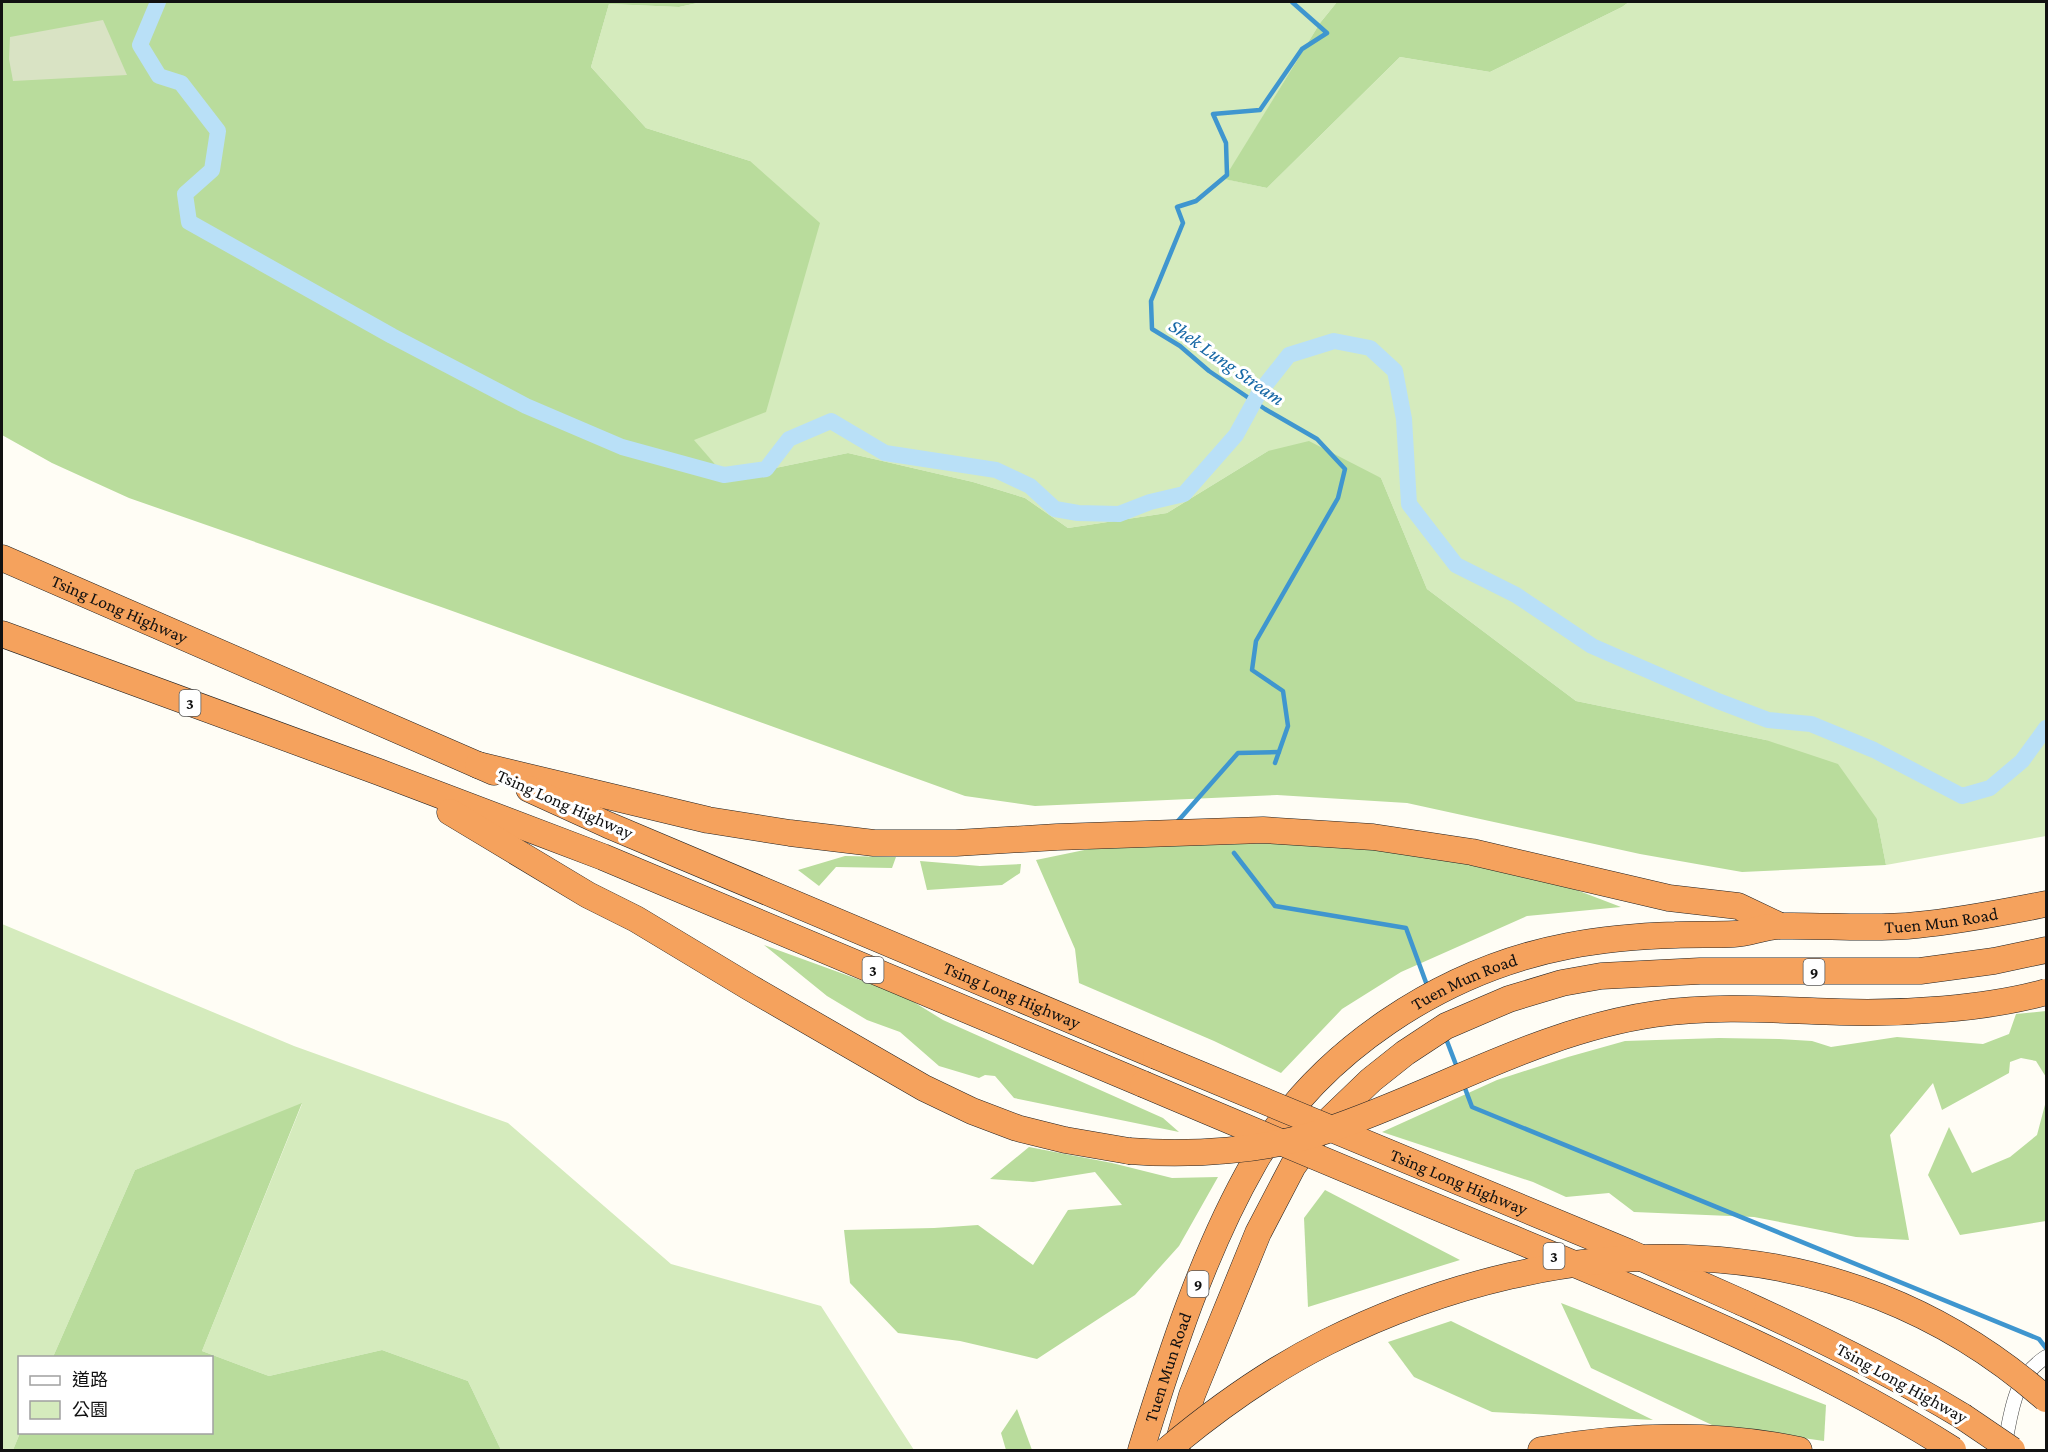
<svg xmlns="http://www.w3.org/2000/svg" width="2048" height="1452" font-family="'Crimson Pro','Noto Sans TC',serif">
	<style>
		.green { fill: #d5ebbd }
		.forest { fill: #b9dc9c }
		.cemetery { fill: #d9e3c4 }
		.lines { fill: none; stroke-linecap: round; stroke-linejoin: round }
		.stream { stroke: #3f96cf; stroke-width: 4.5 }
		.canal { stroke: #b9e0f7; stroke-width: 16 }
		.street-casing { stroke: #444; stroke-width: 15 }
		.highway-casing { stroke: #222; stroke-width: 27 }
		.street { stroke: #fff; stroke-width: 14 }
		.highway { stroke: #f5a25d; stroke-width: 26 }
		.highway-bridge-casing { stroke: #222; stroke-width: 27; stroke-linecap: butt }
		.highway-bridge { stroke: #f5a25d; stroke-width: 26 }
		.labels { text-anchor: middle; stroke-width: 6; stroke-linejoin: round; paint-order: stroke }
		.shield { fill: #fff; stroke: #585858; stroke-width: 1.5 }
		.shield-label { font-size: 16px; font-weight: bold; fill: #111 }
		.street-label { font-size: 18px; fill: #111; stroke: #fff }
		.water-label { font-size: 20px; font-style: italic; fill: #1768a6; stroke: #fff }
	</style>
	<rect width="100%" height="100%" fill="#fffdf5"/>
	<g class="green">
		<path d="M 702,2 L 1337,2 L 1320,23 L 1225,179 L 1267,188 L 1400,57 L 1490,72 L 1622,7 L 1629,2 L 2046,2 L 2046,836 L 1886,865 L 1877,819 L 1766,740 L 1576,701 L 1427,589 L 1381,478 L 1268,451 L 1167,513 L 1068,528 L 1025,498 L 973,482 L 848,453 L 727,478 L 693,440 L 750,161 L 646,128 L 591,67 L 609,4 L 679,7 Z"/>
		<path d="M 2,924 L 294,1046 L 508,1123 L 671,1264 L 821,1306 L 914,1450 L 501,1450 L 468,1381 L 382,1350 L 269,1376 L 202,1351 L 302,1104 L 135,1170 L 53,1357 L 20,1358 L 20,1433 L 13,1450 L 2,1450 Z"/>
	</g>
	<g class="forest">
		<path d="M 2,2 L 702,2 L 679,7 L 609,4 L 591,67 L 646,128 L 750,161 L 820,223 L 766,412 L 694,440 L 727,478 L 848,453 L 973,482 L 1025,498 L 1068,528 L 1167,513 L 1268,451 L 1309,441 L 1381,478 L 1427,589 L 1576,701 L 1766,740 L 1838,764 L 1877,819 L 1886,865 L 1742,872 L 1640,854 L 1407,803 L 1277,795 L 1035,806 L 965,796 L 444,608 L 129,498 L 52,463 L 2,435 Z"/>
		<path d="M 1337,2 L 1629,2 L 1622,7 L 1490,72 L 1400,57 L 1267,188 L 1224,179 L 1320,23 Z"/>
		<path d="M 1344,841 L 1524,870 L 1621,907 L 1527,916 L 1401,972 L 1342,1009 L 1281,1073 L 1214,1041 L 1079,983 L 1075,949 L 1036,860 L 1094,848 Z"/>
		<path d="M 845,856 L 896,857 L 892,868 L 836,867 L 819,886 L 798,870 Z"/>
		<path d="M 920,861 L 980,866 L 1021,864 L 1020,873 L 1002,885 L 927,890 Z"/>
		<path d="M 764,945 L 904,996 L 943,1020 L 1163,1118 L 1179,1132 L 1014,1098 L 995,1076 L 985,1075 L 979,1078 L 939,1066 L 900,1032 L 867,1020 L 827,996 Z"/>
		<path d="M 2046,1011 L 2046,1077 L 2036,1061 L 2021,1058 L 2010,1062 L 2009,1073 L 1942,1110 L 1933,1083 L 1890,1135 L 1909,1240 L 1856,1237 L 1754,1217 L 1634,1212 L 1609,1193 L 1566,1197 L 1533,1182 L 1382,1132 L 1497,1080 L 1568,1057 L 1625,1041 L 1719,1038 L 1779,1039 L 1812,1041 L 1831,1047 L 1897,1037 L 1983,1044 L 2009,1034 L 2016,1014 Z"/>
		<path d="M 2046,1101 L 2046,1221 L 1960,1235 L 1928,1175 L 1949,1127 L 1972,1173 L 2010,1157 L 2037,1135 Z"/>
		<path d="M 302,1103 L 202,1351 L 269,1376 L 382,1350 L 468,1381 L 501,1450 L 13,1450 L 20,1433 L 212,1432 L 212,1358 L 53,1357 L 135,1170 Z"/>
		<path d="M 1029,1147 L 1112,1163 L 1172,1178 L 1218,1177 L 1179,1246 L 1135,1295 L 1037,1359 L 960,1341 L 898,1333 L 850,1283 L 844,1230 L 934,1228 L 978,1225 L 1033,1265 L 1068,1210 L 1122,1205 L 1095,1172 L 1033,1182 L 990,1179 Z"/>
		<path d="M 1325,1190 L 1460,1260 L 1308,1307 L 1304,1218 Z"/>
		<path d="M 1561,1303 L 1826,1405 L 1824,1441 L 1712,1425 L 1591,1368 Z"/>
		<path d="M 1451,1321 L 1653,1420 L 1492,1412 L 1414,1377 L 1388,1342 Z"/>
		<path d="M 1017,1409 L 1032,1450 L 1006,1450 L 1001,1433 Z"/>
	</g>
	<path class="cemetery" d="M 103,20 L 127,75 L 13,81 L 9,59 L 10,37 Z"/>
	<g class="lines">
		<g class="stream">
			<path d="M 1275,763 L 1288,726 L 1283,691 L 1252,670 L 1256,641 L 1338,498 L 1345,469 L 1317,439 L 1265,409 L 1209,371 L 1180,346 L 1152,329 L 1151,301 L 1183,223 L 1177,207 L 1196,201 L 1227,175 L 1226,143 L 1213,114 L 1260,110 L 1302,49 L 1327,33 L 1292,2"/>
			<path d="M 1178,821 L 1238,753 L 1279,752"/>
			<path d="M 1234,853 L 1275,906 L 1406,928 L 1428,988"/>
			<path d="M 1445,1036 L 1458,1070"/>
			<path d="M 1463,1083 L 1472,1107 L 2039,1339 L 2046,1348"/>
		</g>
		<path class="canal" d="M 158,2 L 140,45 L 159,76 L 181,83 L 218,131 L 212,170 L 185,194 L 189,222 L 392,336 L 526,406 L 622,447 L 724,475 L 766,469 L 789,439 L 831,421 L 885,453 L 996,470 L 1030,486 L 1055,509 L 1078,513 L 1119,514 L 1150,502 L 1184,494 L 1236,435 L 1259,393 L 1289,355 L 1334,341 L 1370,348 L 1395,371 L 1404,419 L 1409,504 L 1456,565 L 1516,595 L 1592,646 L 1718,701 L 1768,720 L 1811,724 L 1874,750 L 1962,796 L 1990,788 L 2022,761 L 2046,728"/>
		<g class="street-casing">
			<path id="street" d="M 2004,1448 C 2012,1412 2012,1379 2046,1357"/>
		</g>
		<g class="highway-casing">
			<g id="highway">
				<path id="s1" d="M 2,558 L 494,772"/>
				<path d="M 2,634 L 379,772 L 603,857 L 1143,1084"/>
				<path d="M 478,765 L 708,820 L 790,833 L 874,843 L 956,843 L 1057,837 L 1263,830 L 1373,837 L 1472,852 L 1669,898 L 1738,906 L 1778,925"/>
				<path id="s2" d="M 529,789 L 608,825 L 1156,1056"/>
				<path d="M 450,812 L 588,895 L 636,919 L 749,987 L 924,1088 L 972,1111 L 1017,1128 L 1065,1140 L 1129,1151"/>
				<path d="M 1743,1303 C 1818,1337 1891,1373 1962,1416"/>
				<path id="s3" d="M 1141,1450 C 1171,1353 1203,1252 1254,1163 C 1318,1051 1443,970 1568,946 C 1603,939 1639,936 1675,935 C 1694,934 1714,935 1734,934 C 1750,933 1765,926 1781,926 C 1826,925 1872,930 1917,925 C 1961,921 2004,912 2046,904"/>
				<path d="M 1176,1450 L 1192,1395 L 1258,1233 L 1293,1166 L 1321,1128 L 1371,1080 L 1405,1053 L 1446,1026 L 1509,999 L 1562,983 L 1601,976 L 1700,971 L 1920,971 L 1994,961 L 2046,950"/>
				<path d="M 1541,1450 C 1625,1435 1715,1432 1799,1450"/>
			</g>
		</g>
		<use href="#street" class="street"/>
		<use href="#highway" class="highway"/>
		<g class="highway-bridge-casing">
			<g id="highway-bridge">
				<path id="s4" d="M 1156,1056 L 1628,1252 L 1743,1303"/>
				<path d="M 1143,1084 C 1266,1136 1389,1188 1512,1238 C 1663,1301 1815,1362 1953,1450"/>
				<path d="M 1129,1151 C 1191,1156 1266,1151 1325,1131 C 1436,1094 1538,1031 1655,1014 C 1716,1005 1778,1010 1840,1012 C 1902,1014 1986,1009 2046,992"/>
				<path d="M 1962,1416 L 2012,1450"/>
				<path d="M 1167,1450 C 1216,1409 1269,1371 1327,1342 C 1563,1225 1840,1217 2046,1399"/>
			</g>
		</g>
		<use href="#highway-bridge" class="highway-bridge"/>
	</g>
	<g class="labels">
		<g class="shield">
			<rect x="179.5" y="690" width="21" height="26" rx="4.5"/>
			<rect x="862.5" y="957" width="21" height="26" rx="4.5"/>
			<rect x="1803.5" y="959" width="21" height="26" rx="4.5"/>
			<rect x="1543.5" y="1243" width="21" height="26" rx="4.5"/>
			<rect x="1187.5" y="1271" width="21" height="26" rx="4.5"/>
		</g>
		<g class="shield-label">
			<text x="190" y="709">3</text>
			<text x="873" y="976">3</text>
			<text x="1814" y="978">9</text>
			<text x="1554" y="1262">3</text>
			<text x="1198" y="1290">9</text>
		</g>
		<g class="street-label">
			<text dy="6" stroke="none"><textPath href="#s1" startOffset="128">Tsing Long Highway</textPath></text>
			<text transform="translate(565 804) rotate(24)" y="6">Tsing Long Highway</text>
			<text dy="6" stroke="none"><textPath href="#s3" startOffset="1077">Tuen Mun Road</textPath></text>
			<text dy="6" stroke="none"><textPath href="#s3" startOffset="592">Tuen Mun Road</textPath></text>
			<text dy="6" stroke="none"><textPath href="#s2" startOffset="525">Tsing Long Highway</textPath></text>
			<text dy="6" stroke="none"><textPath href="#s4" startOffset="328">Tsing Long Highway</textPath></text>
			<text dy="6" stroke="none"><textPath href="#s3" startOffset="87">Tuen Mun Road</textPath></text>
			<text transform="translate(1902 1383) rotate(29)" y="6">Tsing Long Highway</text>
		</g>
		<g class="water-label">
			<text transform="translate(1227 362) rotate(35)" y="7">Shek Lung Stream</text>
		</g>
	</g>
	<rect width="2048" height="1452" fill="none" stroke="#111111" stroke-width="6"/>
	<rect x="18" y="1356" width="195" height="78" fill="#ffffff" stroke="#a0a0a0" stroke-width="1.5"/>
	<rect x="30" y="1376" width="30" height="9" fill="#ffffff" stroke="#a0a0a0" stroke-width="1.5"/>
	<text x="72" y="1386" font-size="18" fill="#111111">道路</text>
	<rect x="30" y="1401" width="30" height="18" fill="#d5ebbd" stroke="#a0a0a0" stroke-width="1.5"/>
	<text x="72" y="1416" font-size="18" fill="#111111">公園</text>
</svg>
